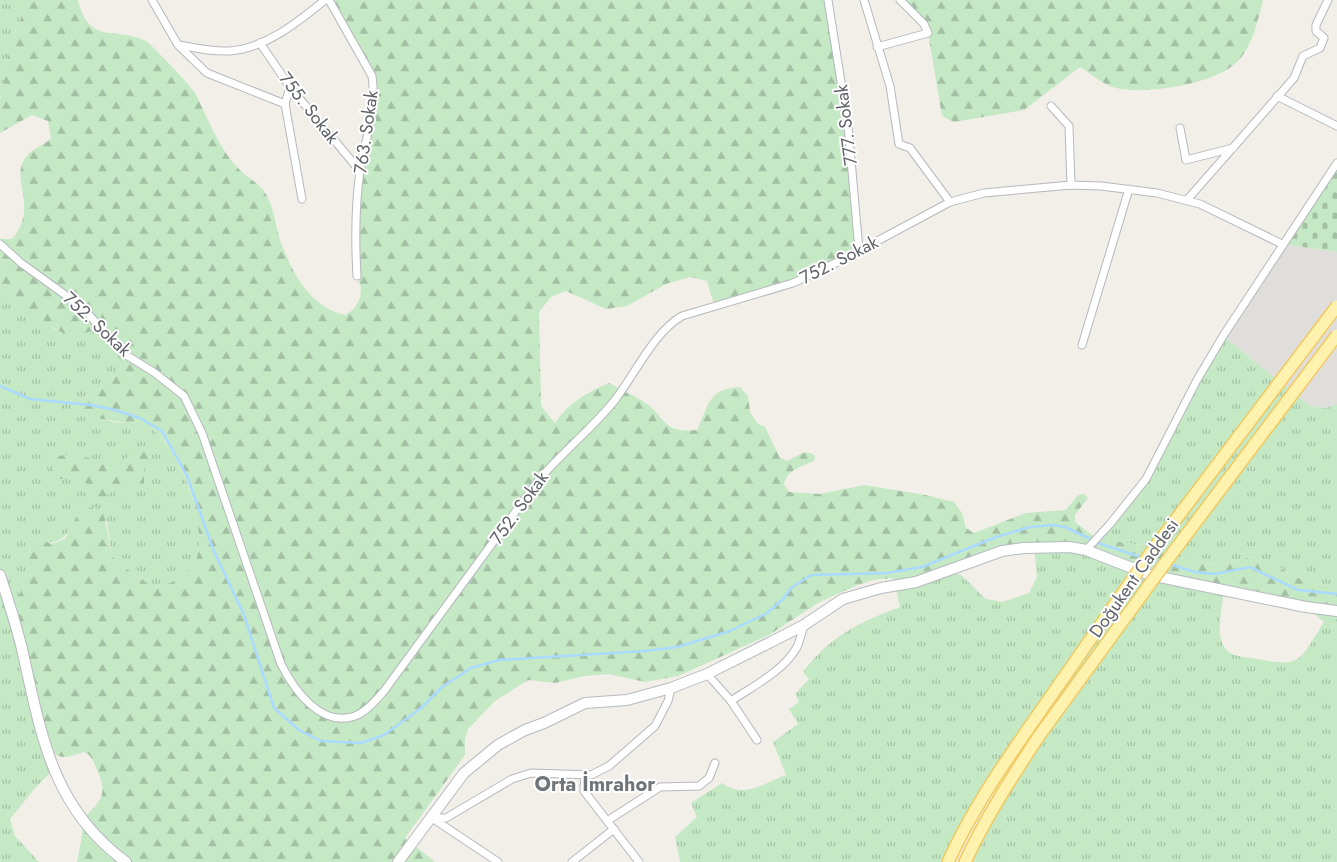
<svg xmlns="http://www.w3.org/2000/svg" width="1337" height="862" font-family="Jost,sans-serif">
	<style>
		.industrial { fill: #e0deda }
		.grass { fill: url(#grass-tufts) }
		.forest { fill: url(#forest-firs) }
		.cemetery { fill: url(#cemetery-stones) }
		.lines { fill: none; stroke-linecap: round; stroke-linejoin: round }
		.stream { stroke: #aadaff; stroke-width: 2.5 }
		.street-casing { stroke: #b5b8bc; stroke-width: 9 }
		.secondary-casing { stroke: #b6babf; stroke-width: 12 }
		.primary-casing { stroke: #f2c960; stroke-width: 14 }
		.street { stroke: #fff; stroke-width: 7 }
		.secondary { stroke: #fff; stroke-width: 10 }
		.primary { stroke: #fff2af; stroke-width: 11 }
		.primary-bridge-casing { stroke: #f2c960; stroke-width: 14; stroke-linecap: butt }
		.primary-bridge { stroke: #fff2af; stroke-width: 11 }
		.labels { text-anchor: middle; stroke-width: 4; stroke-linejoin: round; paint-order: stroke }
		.street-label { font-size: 18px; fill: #5f6368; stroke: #fff }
		.quarter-label { font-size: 20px; font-weight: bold; fill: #70757a; stroke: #fff }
	</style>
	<defs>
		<pattern id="grass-tufts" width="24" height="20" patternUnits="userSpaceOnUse" patternTransform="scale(1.25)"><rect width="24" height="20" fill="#c5e8c5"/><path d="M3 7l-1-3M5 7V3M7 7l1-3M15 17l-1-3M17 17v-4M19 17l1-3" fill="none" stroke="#a3c0a4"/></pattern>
		<pattern id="forest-firs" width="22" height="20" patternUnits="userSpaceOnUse" patternTransform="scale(1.25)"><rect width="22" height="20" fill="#c5e8c5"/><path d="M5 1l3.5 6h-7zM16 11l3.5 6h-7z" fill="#a3c0a4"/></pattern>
		<pattern id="cemetery-stones" width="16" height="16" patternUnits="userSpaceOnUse" patternTransform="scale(1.25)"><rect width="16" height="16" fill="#c5e8c5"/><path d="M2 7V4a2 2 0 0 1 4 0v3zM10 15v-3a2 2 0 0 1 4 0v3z" fill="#a3c0a4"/></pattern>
	</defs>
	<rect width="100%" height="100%" fill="#f1efe8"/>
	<path class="industrial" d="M 1282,244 L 1337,252 L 1337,404 L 1326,408 L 1310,406 L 1223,336 Z"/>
	<g class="grass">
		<path d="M 0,0 L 30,0 L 8,45 L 7,68 L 0,100 Z"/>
		<path d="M 0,286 L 16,307 L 46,321 L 54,329 L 83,334 L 94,330 C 108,336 121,354 121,370 L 91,394 L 84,397 L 84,412 C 93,416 103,420 113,422 C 128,424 140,421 153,430 C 180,447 207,526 197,556 C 191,574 172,586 153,587 L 121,565 L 112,556 L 107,522 L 79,512 C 66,541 61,544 29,543 C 31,568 24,589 12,610 L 53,770 L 35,788 L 10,819 L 15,836 L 39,862 L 0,862 Z"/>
		<path d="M 1223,336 L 1310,406 L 1326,408 L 1337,404 L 1337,587 L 1308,583 L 1263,559 L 1252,557 L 1220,564 L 1199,563 L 1141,545 L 1097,539 L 1135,493 Z"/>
		<path d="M 1034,547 L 1070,547 L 1224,589 C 1223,605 1215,633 1224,647 C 1229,656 1243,657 1252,658 C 1302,668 1298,663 1324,622 L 1337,626 L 1337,862 L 965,862 L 1046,725 L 1036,717 L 948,862 L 680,862 L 675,837 L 697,817 L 691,803 L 722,783 C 744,799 762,784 786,775 L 773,742 L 798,724 L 789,709 L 799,702 L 795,694 L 809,679 L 803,672 C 829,637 861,621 900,607 L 895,585 L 943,571 L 961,575 L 986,599 L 1002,602 L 1029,593 L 1037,577 Z"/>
	</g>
	<g class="forest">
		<path d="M 30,0 L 78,0 C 89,46 115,26 146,41 C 150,43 192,87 195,93 C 208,118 218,147 238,168 C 246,177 257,182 264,191 C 275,208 275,227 282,245 C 293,275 312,308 345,315 L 354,309 L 360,298 L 361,288 L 357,276 L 357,211 L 367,143 L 372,76 L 329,0 L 828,0 L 848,126 L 856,250 L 793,283 L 715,307 L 707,281 L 690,277 L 666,284 L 627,306 L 606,309 L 566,291 L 551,297 L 539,312 L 541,406 L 555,423 C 567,404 589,391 609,383 C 620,389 633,395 644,402 C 668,418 660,433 697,430 C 709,407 706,389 740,387 L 748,396 L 750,412 L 758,424 L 765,427 L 780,458 L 788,461 C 797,456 806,448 815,456 L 814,461 C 802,466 787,470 784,484 L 789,492 L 820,494 L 864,485 L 925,495 L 954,502 L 962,513 L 966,528 L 974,533 L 1026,513 L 1066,510 L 1078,495 L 1084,494 L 1088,498 L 1075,515 L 1075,522 L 1097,539 L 1141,545 L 1199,563 L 1220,564 L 1252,557 L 1263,559 L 1308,583 L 1337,587 L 1337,626 L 1324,622 L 1306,607 L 1180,581 L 1086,550 L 1024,548 L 895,585 L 892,578 L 873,580 L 855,586 L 818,603 L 769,635 L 678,676 L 645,682 L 609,674 L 584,676 L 555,683 L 528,680 L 495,701 L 468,729 L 465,739 L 465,755 L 405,838 L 435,862 L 77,862 L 82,836 L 83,819 C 103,799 108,794 96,767 C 93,760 91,755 84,752 C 62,759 59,761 44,742 L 11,610 C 24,589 31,568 29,543 L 37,538 L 51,544 L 65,539 L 79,512 L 93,507 L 104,515 L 112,556 L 121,565 L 153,587 C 172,586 194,572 198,553 C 204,520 182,451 155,431 C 137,417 82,427 77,401 L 91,394 L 121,370 C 121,354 108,337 94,330 L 83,334 L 67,335 L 16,307 L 0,286 L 0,239 L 12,239 C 39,208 11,181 24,160 C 30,148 43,147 51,138 L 48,121 L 32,115 L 0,133 L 0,100 L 7,68 L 8,45 Z"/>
		<path d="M 900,0 L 1263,0 C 1258,20 1253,44 1239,60 C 1218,84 1146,95 1116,88 C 1104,85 1091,74 1080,67 L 1024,110 L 954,122 L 942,116 L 928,33 Z"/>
		<path d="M 146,444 L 151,445 L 154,449 L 144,470 L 144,483 L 137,488 L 113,491 L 102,499 L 95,498 L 93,486 L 75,479 L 56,479 C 52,468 52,466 59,456 L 77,454 L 113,467 C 123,463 129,452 140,451 Z"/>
	</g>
	<path class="cemetery" d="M 1337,163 L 1337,252 L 1282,244 Z"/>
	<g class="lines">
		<g class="stream">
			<path d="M 0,386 L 30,399 L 91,405 L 115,410 L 140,418 L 162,431 L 187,476 L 213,549 L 244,615 L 274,708 L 299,730 L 321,741 L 361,743 L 384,735 L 421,708 L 442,687 L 471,668 L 499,660 L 645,651 L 677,647 L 730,631 L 767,613 L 783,599 L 791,588 L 811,575 L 887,573 L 922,567 L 996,537 L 1030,527 L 1053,525 L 1065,527 L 1101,544 L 1144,558"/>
			<path d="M 1149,559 L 1161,562"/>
			<path d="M 1169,564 L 1195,572 L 1215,574 L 1250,567 L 1298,590 L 1337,594"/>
		</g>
		<g class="street-casing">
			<g id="street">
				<path d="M 152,0 L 178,45 L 207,73 L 285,104 L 290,87"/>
				<path d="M 329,0 L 372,76 C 377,109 365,139 360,171 C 355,206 355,241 357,276"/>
				<path d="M 828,0 L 848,126 L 859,250"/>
				<path d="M 864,0 L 890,86 L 899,144 L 910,148 L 950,202"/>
				<path d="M 260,43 L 290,87 L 360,171"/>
				<path d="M 179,45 C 195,48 212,52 229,51 C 265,49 298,22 325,0"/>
				<path d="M 877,47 L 928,33 L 924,24 L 900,0"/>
				<path d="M 1277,96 L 1337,126"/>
				<path d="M 285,104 L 302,199"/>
				<path d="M 1051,106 L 1069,126 L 1071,185"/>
				<path d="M 1180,128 L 1186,160 L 1233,148"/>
				<path d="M 1187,200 L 1294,78 L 1303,56 L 1320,48 L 1324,38 L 1316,31 L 1316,25 L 1328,0"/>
				<path d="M 0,244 L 21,263 L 82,307 L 123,353 L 155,373 L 184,396 L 202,433 L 281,664 C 294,690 321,728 355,716 C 366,712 376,700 384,691 L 538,481 C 562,452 592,429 615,400 C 635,374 654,332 682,316 L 793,283 L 842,260 L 950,202 L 984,193 L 1071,185 L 1101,186 L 1157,193 L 1200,204 L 1282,244"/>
				<path d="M 1082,345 L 1129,189"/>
				<path d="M 1086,550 L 1110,524 L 1146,479 L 1197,380 L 1223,336 L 1337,163"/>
				<path d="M 707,674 L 731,701 L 757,740"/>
				<path d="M 731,701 C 753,686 784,671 797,647 C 800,640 802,632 804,625"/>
				<path d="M 585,775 L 584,791 L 639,862"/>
				<path d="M 431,818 L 446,818 L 512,779 L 531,773 L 591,775 L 609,766 L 655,726 L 668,701 L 671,688"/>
				<path d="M 432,818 L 498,862"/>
				<path d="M 607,821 L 660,787 L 699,786 L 709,778 L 715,763"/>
				<path d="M 572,862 L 614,829"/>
			</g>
		</g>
		<g class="secondary-casing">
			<g id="secondary">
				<path d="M 0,575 C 8,600 16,624 22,649 C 41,733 51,807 126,862"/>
				<path d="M 398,862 L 464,773 L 498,745 L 525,730 L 544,723 L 585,703 L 627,700 L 671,688 L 707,674 L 773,641 L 804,625 L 843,599 L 881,588 L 916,582 L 1002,551 L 1024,548 L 1070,547 L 1086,550 L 1150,575 L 1306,607 L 1337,611"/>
			</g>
		</g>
		<g class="primary-casing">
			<g id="primary">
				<path d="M 948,862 C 970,814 998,772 1028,729"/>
				<path d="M 965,862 C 986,817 1012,777 1039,736"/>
			</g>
		</g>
		<use href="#street" class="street"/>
		<use href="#secondary" class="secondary"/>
		<use href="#primary" class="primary"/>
		<g class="primary-bridge-casing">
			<g id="primary-bridge">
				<path d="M 1028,729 L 1152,551 L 1337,306"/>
				<path d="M 1039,736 L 1171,555 L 1337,335"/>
			</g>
		</g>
		<use href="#primary-bridge" class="primary-bridge"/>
	</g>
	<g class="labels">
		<g class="street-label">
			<text transform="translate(309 108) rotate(52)" y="6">755. Sokak</text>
			<text transform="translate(846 125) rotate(-97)" y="6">777. Sokak</text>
			<text transform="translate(366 132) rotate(-82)" y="6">763. Sokak</text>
			<text transform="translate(839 260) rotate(-27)" y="6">752. Sokak</text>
			<text transform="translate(97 324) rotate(43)" y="6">752. Sokak</text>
			<text transform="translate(519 508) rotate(-54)" y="6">752. Sokak</text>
			<text transform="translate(1134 578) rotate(-55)" y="6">Doğukent Caddesi</text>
		</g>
		<g class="quarter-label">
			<text x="595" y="791">Orta İmrahor</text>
		</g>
	</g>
</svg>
